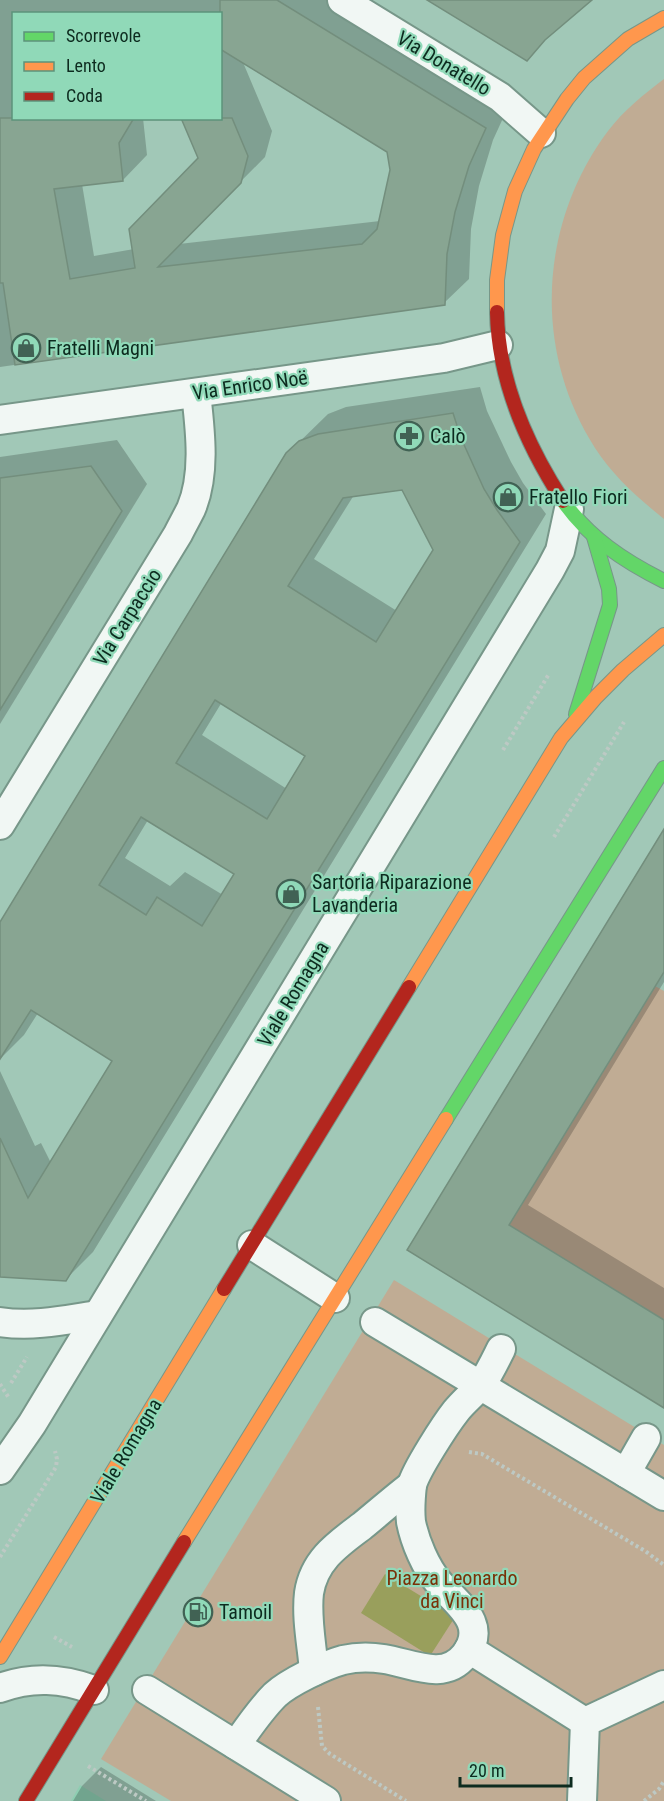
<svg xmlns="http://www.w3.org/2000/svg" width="664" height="1801" font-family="'Roboto Condensed',sans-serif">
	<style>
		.built { fill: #8eceb2 }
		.green { fill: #c0ac94 }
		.water { fill: #999f5c }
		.shadow { fill: #0003; fill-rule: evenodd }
		.building { fill: #88a592; stroke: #738e7d; stroke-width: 1.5; fill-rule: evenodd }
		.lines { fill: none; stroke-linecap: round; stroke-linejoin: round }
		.street-casing { stroke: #779789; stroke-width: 32 }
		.fast-casing { stroke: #779789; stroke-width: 16 }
		.slow-casing { stroke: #779789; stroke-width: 16 }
		.jam-casing { stroke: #779789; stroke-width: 16 }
		.path { stroke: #bdc9c4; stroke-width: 4; stroke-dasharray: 3 3; stroke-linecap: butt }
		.street { stroke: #f1f7f4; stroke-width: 28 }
		.fast { stroke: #63d668; stroke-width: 14 }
		.slow { stroke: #ff974d; stroke-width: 14 }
		.jam { stroke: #b3261e; stroke-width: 14 }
		.labels { text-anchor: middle; stroke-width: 4.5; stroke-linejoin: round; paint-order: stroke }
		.street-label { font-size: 20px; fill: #0d2b1f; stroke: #90d9b8 }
		.poi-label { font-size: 20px; fill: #0d2b1f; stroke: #90d9b8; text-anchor: start }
		.park-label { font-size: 20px; fill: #793108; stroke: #90d9b8 }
	</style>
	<rect width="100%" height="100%" fill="#a1c8b7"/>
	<path class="built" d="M 80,1785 L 106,1801 L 71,1801 Z"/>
	<g class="green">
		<path d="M 664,79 L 664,519 C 638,498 613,476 595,448 C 532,350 539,223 608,131 C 623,111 644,94 664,79 Z"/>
		<path d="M 655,986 L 664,991 L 664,1320 L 509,1225 Z"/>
		<path d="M 394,1280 L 664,1445 L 664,1801 L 171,1801 L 101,1759 Z"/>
	</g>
	<path class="water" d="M 385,1574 L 455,1617 L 430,1656 L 361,1613 Z"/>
	<g class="shadow">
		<path d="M 0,0 L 341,0 L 510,103 L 493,140 L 479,186 L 471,229 L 469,279 L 444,303 L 0,367 ZM 14,14 L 220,14 L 220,118 L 200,159 L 134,249 L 94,256 L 82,184 L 123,180 L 147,155 L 143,118 L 14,118 ZM 242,60 L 388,151 L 392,170 L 380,221 L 179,244 L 265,157 L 272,131 Z"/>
		<path d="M 480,387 L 487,411 L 511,462 L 523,483 L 546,514 L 93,1252 L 66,1279 L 0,1276 L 0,1071 L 35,1146 L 41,1143 L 51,1163 L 114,1061 L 38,1013 L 24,1035 L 0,1059 L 0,925 L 287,454 L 328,414 L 346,407 ZM 403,488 L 434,550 L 397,611 L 314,559 L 354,495 ZM 222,702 L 307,755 L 287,789 L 202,735 ZM 148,820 L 236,873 L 223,895 L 185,872 L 170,886 L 125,858 Z"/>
		<path d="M 117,440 L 147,484 L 0,724 L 0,457 Z"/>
		<path d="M 664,834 L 664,982 L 528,1205 L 664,1288 L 664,1406 L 409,1250 Z"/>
		<path d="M 101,1767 L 156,1801 L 73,1801 L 82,1786 Z"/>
	</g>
	<g class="building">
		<path d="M 220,0 L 277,0 L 486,128 L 469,166 L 455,212 L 447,254 L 445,305 L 15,365 L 3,283 L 0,283 L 0,118 L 134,118 L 119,143 L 123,181 L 54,189 L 70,279 L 135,268 L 129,229 L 198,158 L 181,118 L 232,118 L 248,156 L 241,183 L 158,267 L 362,244 L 377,229 L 390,170 L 387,152 L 220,49 Z"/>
		<path d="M 427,0 L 592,0 L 545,40 L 527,61 Z"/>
		<path d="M 453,413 L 461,438 L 484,489 L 497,510 L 520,542 L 66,1281 L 0,1277 L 0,1138 L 28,1198 L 112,1061 L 31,1010 L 0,1059 L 0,922 L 286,453 L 299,441 L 318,434 ZM 402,490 L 433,550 L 376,642 L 288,586 L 343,498 ZM 215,700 L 305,756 L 267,819 L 176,763 ZM 141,817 L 234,874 L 202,926 L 157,897 L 146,915 L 99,885 Z"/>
		<path d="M 91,466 L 122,511 L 0,710 L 0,478 Z"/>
		<path d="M 664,829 L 664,972 L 509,1225 L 664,1320 L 664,1408 L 407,1250 Z"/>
	</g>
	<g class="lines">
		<g class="street-casing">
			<g id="street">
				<path d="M 342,0 L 500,97 L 541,133"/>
				<path d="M 0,420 L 444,358 L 498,345"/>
				<path d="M 0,825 L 178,534 C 182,526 187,517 191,509 C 206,474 200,429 196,393"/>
				<path d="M 252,1245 L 335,1298"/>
				<path d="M 0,1322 C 33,1327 65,1320 97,1315"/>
				<path d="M 375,1322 L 664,1496"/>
				<path d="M 0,1470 L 32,1424 L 550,570 L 560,551 L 569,509"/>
				<path d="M 626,1473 L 646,1438"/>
				<path d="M 469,1649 L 585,1722"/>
				<path d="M 314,1671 C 312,1646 306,1618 309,1593 C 314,1560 338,1544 362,1526 C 379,1512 395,1498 412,1485"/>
				<path d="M 0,1688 C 32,1676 62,1678 94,1690"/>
				<path d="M 147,1690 L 326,1801"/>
				<path d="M 236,1745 C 248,1728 260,1710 275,1695 C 289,1682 325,1665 343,1660 C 356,1657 371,1657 384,1659 C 411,1663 444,1682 465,1655 C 489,1624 457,1604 439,1583 C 426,1568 415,1542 411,1522 C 410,1513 411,1494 412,1485 C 416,1470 445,1425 456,1411 C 463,1402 473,1394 481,1385 C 489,1374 495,1361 501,1349"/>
				<path d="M 582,1801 L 585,1722 L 664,1685"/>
			</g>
		</g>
		<g class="fast-casing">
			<g id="fast">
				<path d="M 563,501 C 589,538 624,561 664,581"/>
				<path d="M 576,714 L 610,605 L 609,589 L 594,537"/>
				<path d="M 446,1119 L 664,768"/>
			</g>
		</g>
		<g class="slow-casing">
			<g id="slow">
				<path d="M 497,312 L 497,280 L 503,235 L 515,191 L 534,149 L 567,99 L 584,78 L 628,39 L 664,18"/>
				<path d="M 409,987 L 561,738 L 596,697 L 623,670 L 664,635"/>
				<path d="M 184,1542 L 446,1119"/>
				<path d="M 0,1657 L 224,1289"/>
			</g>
		</g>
		<g class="jam-casing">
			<g id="jam">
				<path d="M 497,312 C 498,380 526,444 563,501"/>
				<path d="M 224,1289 L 409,987"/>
				<path d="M 26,1801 L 184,1542"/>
			</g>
		</g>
		<g class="path">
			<path d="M 503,750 L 549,674"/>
			<path d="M 554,837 L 624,722"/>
			<path d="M 11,1383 L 27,1357"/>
			<path d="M 0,1384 L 9,1398"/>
			<path d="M 469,1452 L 482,1454 L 645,1551 L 664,1565"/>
			<path d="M 0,1557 L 56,1467 L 57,1459 L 55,1451"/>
			<path d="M 54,1637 L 72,1647"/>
			<path d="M 318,1707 L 322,1746 L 330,1754 L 406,1801"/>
			<path d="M 88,1766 L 146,1801"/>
			<path d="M 644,1801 L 659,1789 L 664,1781"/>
		</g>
		<use href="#street" class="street"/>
		<use href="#fast" class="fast"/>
		<use href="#slow" class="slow"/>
		<use href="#jam" class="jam"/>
	</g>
	<defs>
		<g id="shop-ring" transform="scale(1.5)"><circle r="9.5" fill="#90d9b8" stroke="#416254" stroke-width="1.5"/><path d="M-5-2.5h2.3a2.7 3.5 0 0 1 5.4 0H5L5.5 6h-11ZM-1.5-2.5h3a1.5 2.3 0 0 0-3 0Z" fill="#416254"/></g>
		<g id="pharmacy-ring" transform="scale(1.5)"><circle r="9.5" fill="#90d9b8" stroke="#416254" stroke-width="1.5"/><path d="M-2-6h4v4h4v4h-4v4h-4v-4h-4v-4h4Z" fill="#416254"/></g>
		<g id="fuel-ring" transform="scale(1.5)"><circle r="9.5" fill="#90d9b8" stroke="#416254" stroke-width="1.5"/><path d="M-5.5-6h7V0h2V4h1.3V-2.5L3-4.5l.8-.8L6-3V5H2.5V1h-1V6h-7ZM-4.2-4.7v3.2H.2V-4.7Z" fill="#416254"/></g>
	</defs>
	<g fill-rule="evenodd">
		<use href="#shop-ring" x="26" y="348"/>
		<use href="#pharmacy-ring" x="409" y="436"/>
		<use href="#shop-ring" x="508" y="497"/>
		<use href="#shop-ring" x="291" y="894"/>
		<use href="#fuel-ring" x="198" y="1612"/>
	</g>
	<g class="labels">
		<g class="street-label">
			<text transform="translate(444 63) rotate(31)" y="7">Via Donatello</text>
			<text transform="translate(250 385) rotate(-8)" y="7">Via Enrico Noë</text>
			<text transform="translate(127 617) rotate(-58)" y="7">Via Carpaccio</text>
			<text transform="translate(293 994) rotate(-59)" y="7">Viale Romagna</text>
			<text transform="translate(126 1451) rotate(-59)" y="7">Viale Romagna</text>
		</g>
		<g class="poi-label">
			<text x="47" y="355">Fratelli Magni</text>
			<text x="430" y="443">Calò</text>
			<text x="529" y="504">Fratello Fiori</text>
			<text x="312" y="889">Sartoria Riparazione<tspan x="312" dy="23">Lavanderia</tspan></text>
			<text x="219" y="1619">Tamoil</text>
		</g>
		<g class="park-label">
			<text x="452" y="1585">Piazza Leonardo<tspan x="452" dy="23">da Vinci</tspan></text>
		</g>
	</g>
	<rect x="12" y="12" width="210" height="108" fill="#90d9b8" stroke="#5c937b" stroke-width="1.5"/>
	<rect x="24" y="32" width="30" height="9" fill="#63d668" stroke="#5c937b" stroke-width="1.5"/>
	<text x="66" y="42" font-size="18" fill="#0d2b1f">Scorrevole</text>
	<rect x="24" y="62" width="30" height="9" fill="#ff974d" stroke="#5c937b" stroke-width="1.5"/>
	<text x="66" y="72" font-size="18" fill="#0d2b1f">Lento</text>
	<rect x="24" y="92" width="30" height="9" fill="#b3261e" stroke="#5c937b" stroke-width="1.5"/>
	<text x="66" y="102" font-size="18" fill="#0d2b1f">Coda</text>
	<path d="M460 1777v9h111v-9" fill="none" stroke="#0d2b1f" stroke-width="3"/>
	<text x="469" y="1777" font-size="18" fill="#0d2b1f" stroke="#90d9b8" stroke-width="4.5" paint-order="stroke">20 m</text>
</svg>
